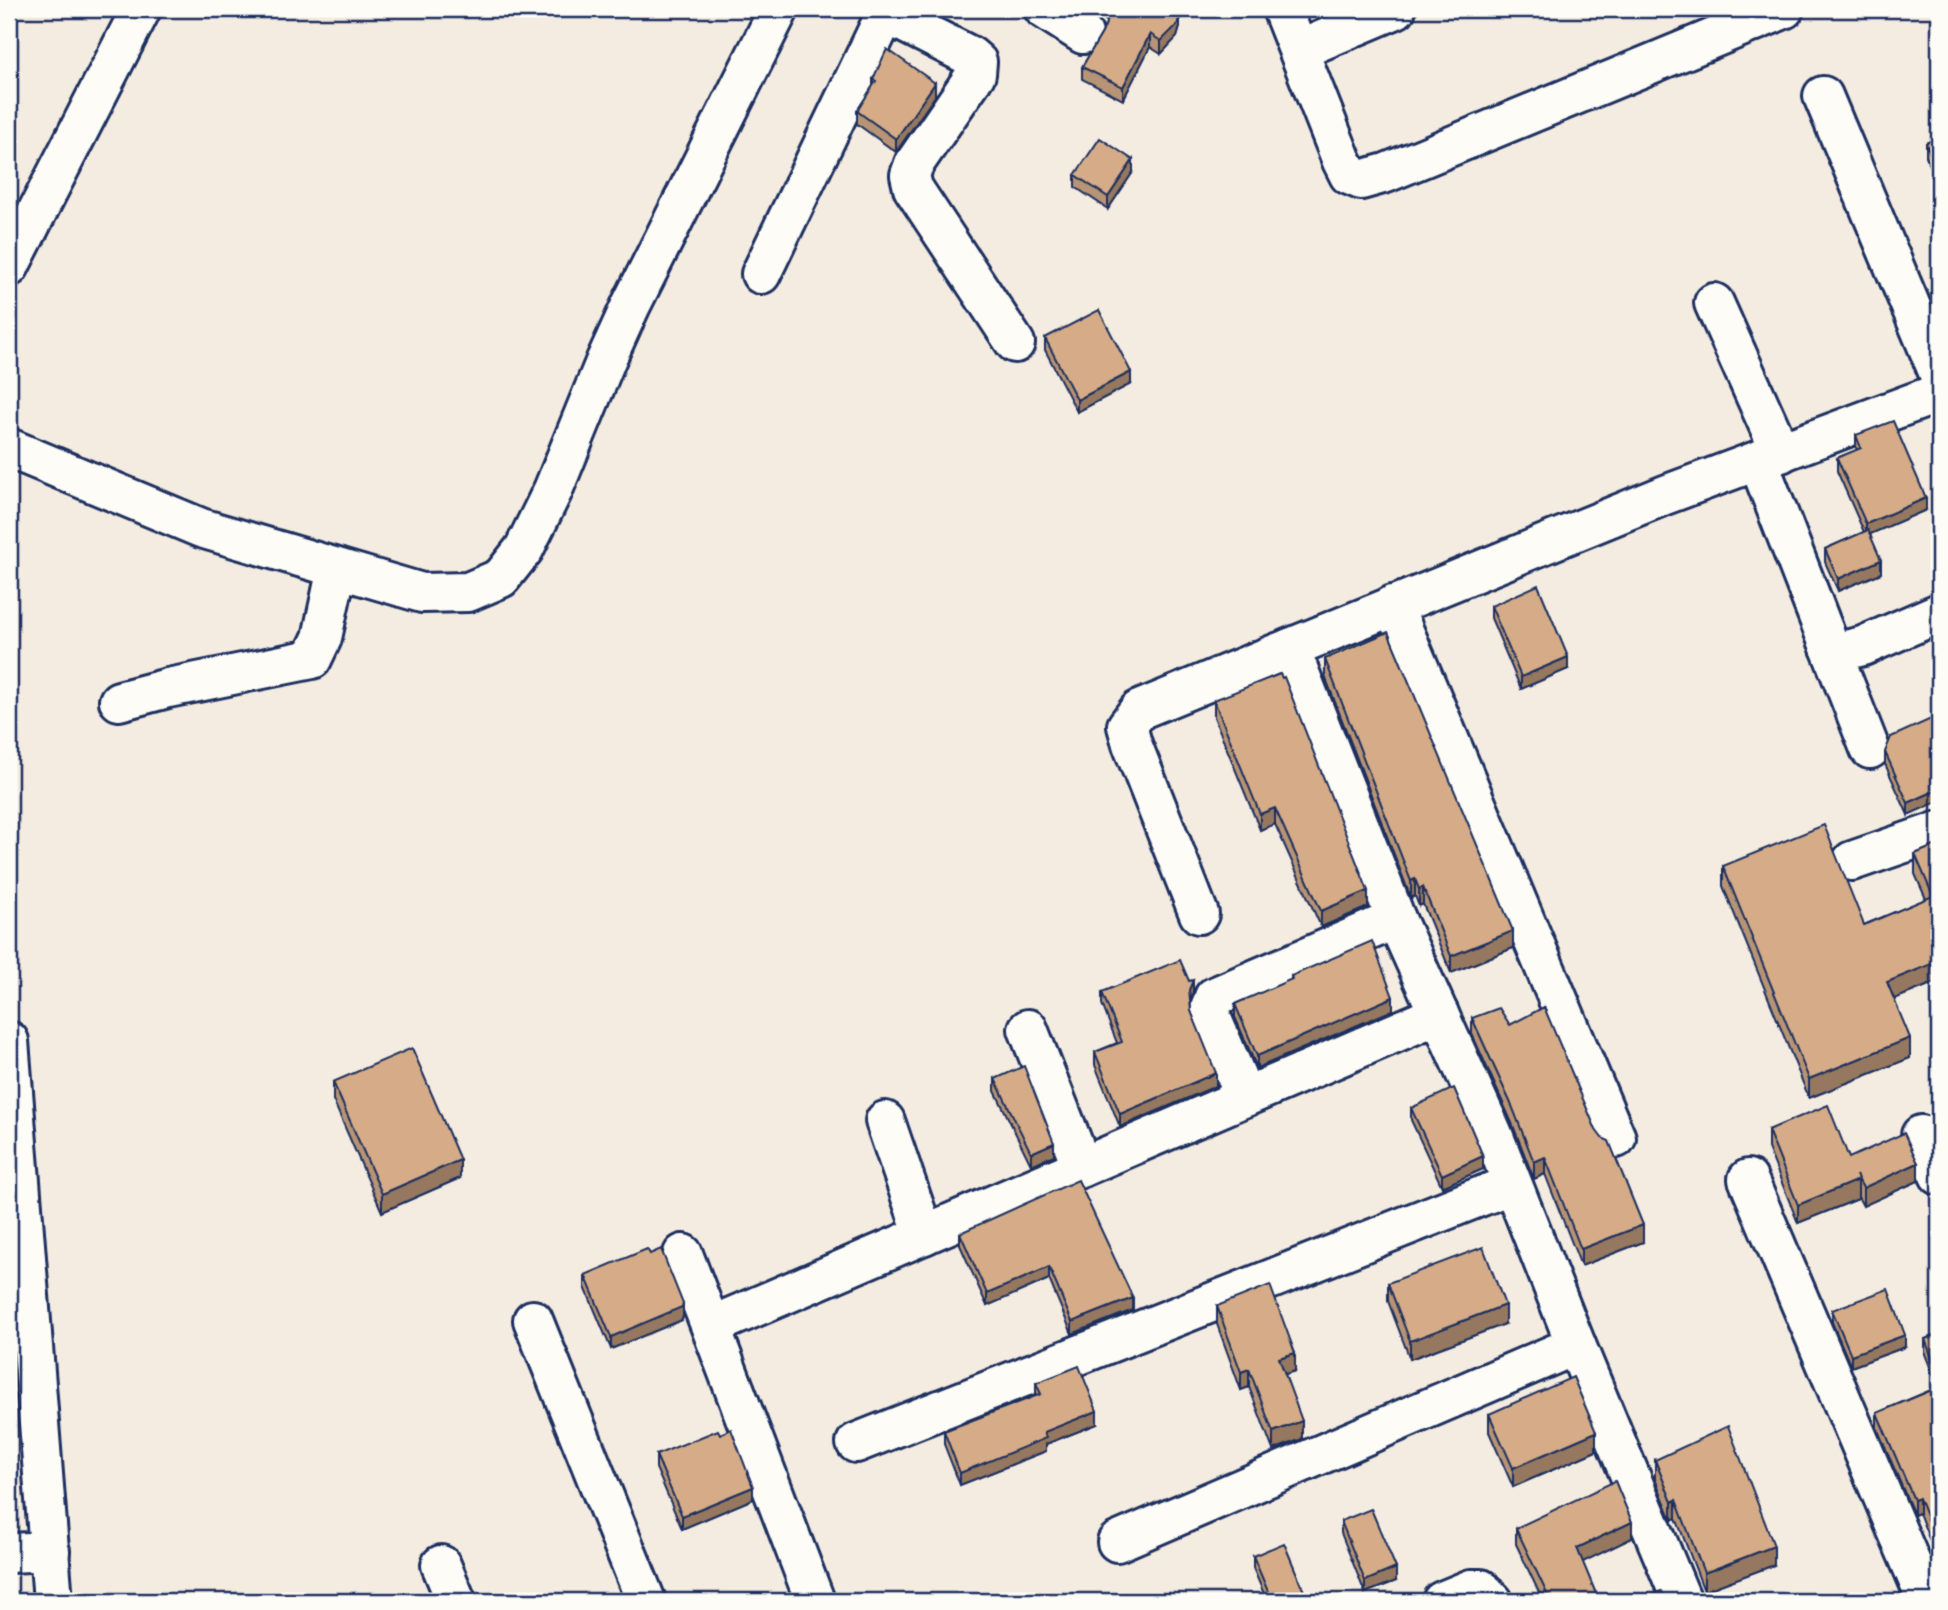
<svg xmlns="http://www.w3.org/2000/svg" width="1948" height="1610" font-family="'Gochi Hand',sans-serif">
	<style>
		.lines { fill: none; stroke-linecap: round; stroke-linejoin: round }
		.minor-casing { stroke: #1b2f5e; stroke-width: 44 }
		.minor { stroke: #fdfcf7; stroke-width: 38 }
		.wall { fill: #b79474; stroke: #1b2f5e; stroke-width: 2 }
		.shaded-wall { fill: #95785e; stroke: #1b2f5e; stroke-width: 2 }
		.building { fill: #d5ac87; stroke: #1b2f5e; stroke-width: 2 }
	</style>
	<rect width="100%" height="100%" fill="#f5ece1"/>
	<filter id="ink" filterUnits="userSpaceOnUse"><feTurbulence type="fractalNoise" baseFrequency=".0143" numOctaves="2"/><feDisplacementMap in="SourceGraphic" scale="14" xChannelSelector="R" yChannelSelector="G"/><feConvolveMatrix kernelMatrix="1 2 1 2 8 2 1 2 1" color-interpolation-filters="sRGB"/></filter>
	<g filter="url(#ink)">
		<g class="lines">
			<g class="minor-casing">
				<g id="minor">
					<path d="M 1044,9 L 1083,34"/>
					<path d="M 1282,9 L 1342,161 L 1349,175 L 1361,180 L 1386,173 L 1784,9"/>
					<path d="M 885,13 L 970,56 L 977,62 L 976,74 L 914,164 L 910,175 L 913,188 L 1015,343"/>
					<path d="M 1299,50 L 1396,9"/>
					<path d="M 1823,96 L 1939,374"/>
					<path d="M 9,267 L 141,9"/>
					<path d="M 761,274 L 888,9"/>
					<path d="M 1714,303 L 1781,453"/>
					<path d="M 9,448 L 201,528 L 422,593 L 468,592 L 501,578 L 524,549 L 553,490 L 606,360 L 631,305 L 779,9"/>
					<path d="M 1758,461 L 1830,647 L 1842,651 L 1863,646 L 1939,613"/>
					<path d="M 1393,605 L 1616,1138"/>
					<path d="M 1830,647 L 1870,749"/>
					<path d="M 119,701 L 168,688 L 312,659 L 322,638 L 337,568"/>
					<path d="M 1852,861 L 1939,831"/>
					<path d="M 1199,914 L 1132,744 L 1127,726 L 1139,710 L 1290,648"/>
					<path d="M 1028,1029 L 1082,1167"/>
					<path d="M 9,1041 L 53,1601"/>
					<path d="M 1245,1097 L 1212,1019 L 1210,1009 L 1214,997 L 1396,919"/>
					<path d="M 885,1121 L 924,1235"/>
					<path d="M 1921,1135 L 1939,1175"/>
					<path d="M 1748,1179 L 1927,1601"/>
					<path d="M 683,1254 L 815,1601"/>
					<path d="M 533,1320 L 646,1601"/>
					<path d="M 711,1326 L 1439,1014"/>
					<path d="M 856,1443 L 1512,1184"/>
					<path d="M 1117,1542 L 1576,1345"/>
					<path d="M 9,1553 L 50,1551"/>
					<path d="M 441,1565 L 456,1601"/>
					<path d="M 1442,1601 L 1471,1589 L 1481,1589 L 1493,1601"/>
					<path d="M 1682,1601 L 1576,1345 L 1492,1132 L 1396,919 L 1290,648 L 1665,495 L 1939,393"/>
				</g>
			</g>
			<use href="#minor" class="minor"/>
		</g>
		<g class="wall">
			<path d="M 1104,9 L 1178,9 L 1180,27 L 1177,37 L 1161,54 L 1150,47 L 1123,100 L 1082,79 L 1082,67 L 1102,33 L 1107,21 L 1104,19 Z"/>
			<path d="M 873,79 L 935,96 L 896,152 L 857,124 L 857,111 L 873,86 Z"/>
			<path d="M 1939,137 L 1938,185 L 1926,156 L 1926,143 Z"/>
			<path d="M 1133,172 L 1108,209 L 1075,187 L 1075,175 Z"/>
			<path d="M 1045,338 L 1131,384 L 1077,412 L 1045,350 Z"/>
			<path d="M 1856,435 L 1926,510 L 1870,534 L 1881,573 L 1838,591 L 1825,562 L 1825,549 L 1864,532 L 1837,471 L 1837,458 L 1857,450 L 1856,447 Z"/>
			<path d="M 1491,606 L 1568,669 L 1521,689 L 1491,618 Z"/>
			<path d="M 1325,659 L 1513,948 L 1451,973 L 1423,904 L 1419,906 L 1415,896 L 1411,898 L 1325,676 Z"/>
			<path d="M 1282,678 L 1368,907 L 1321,927 L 1275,824 L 1260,830 L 1214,717 L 1214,700 Z"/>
			<path d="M 1932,721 L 1908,815 L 1885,764 L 1885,752 Z"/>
			<path d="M 1939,844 L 1939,981 L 1894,999 L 1910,1058 L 1809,1098 L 1723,886 L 1723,866 L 1864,925 L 1926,899 L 1915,874 L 1915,854 Z"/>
			<path d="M 1291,976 L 1393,1010 L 1257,1068 L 1235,1017 L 1235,1004 L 1291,980 Z"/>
			<path d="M 1102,992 L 1193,992 L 1190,1001 L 1191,1011 L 1216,1086 L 1120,1127 L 1095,1065 L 1095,1052 L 1117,1043 L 1102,1004 Z"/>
			<path d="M 1472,1018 L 1643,1242 L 1581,1266 L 1545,1174 L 1534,1179 L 1512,1123 L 1472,1034 Z"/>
			<path d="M 995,1079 L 1054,1155 L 1031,1165 L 995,1091 Z"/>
			<path d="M 333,1082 L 460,1178 L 382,1212 L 333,1100 Z"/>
			<path d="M 1411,1108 L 1483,1169 L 1442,1187 L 1411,1120 Z"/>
			<path d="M 1768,1130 L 1849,1158 L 1918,1181 L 1863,1206 L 1858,1197 L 1858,1199 L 1798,1223 L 1768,1148 Z"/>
			<path d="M 960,1233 L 1133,1298 L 1133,1310 L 1072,1334 L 1049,1279 L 987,1306 L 960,1245 Z"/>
			<path d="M 585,1275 L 683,1316 L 682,1320 L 611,1349 L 585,1287 Z"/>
			<path d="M 1388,1283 L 1505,1324 L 1410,1359 L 1388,1301 Z"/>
			<path d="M 1217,1306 L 1295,1371 L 1285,1374 L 1302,1439 L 1273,1450 L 1249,1387 L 1241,1390 L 1217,1324 Z"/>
			<path d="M 1832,1310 L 1905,1347 L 1851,1367 L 1832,1322 Z"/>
			<path d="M 1939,1334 L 1939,1564 L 1919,1513 L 1914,1515 L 1877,1428 L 1877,1413 L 1938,1387 L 1925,1354 L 1925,1339 Z"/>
			<path d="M 1036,1383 L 1097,1424 L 1046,1444 L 1046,1451 L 960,1485 L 944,1444 L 944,1431 L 1036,1396 Z"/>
			<path d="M 1489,1414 L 1596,1451 L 1513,1487 L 1489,1432 Z"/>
			<path d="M 656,1455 L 753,1499 L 682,1529 L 656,1468 Z"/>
			<path d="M 1655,1460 L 1774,1565 L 1704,1591 L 1676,1518 L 1672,1520 L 1655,1479 Z"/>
			<path d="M 1341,1521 L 1396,1581 L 1365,1593 L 1341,1533 Z"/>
			<path d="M 1516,1528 L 1632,1538 L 1582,1562 L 1599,1601 L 1543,1601 L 1516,1544 Z"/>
			<path d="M 1253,1556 L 1308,1601 L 1267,1601 L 1253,1568 Z"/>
		</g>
		<g class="shaded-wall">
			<path d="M 1180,15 L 1180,27 L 1177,37 L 1161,54 L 1161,41 Z"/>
			<path d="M 1150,34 L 1150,47 L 1123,100 L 1123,87 Z"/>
			<path d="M 935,83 L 935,96 L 896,152 L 896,139 Z"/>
			<path d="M 1133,160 L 1133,172 L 1108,209 L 1108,197 Z"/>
			<path d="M 1131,372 L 1131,384 L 1077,412 L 1077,400 Z"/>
			<path d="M 1926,498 L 1926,510 L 1866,536 L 1866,524 Z"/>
			<path d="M 1881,560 L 1881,573 L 1838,591 L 1838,579 Z"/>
			<path d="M 1568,657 L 1568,669 L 1521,689 L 1521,677 Z"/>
			<path d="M 1939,789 L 1939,801 L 1908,815 L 1908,803 Z"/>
			<path d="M 1275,808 L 1275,824 L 1260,830 L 1260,814 Z"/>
			<path d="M 1415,879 L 1415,896 L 1411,898 L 1411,881 Z"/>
			<path d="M 1423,887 L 1423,904 L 1419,906 L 1419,889 Z"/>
			<path d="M 1368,891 L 1368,907 L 1321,927 L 1321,911 Z"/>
			<path d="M 1513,931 L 1513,948 L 1451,973 L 1451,956 Z"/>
			<path d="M 1939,961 L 1939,981 L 1887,1002 L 1887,982 Z"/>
			<path d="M 1193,980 L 1193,992 L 1189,1003 L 1189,990 Z"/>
			<path d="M 1393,997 L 1393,1010 L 1257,1068 L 1257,1056 Z"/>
			<path d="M 1910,1038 L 1910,1058 L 1809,1098 L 1809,1079 Z"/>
			<path d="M 1216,1073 L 1216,1086 L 1120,1127 L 1120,1114 Z"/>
			<path d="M 1054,1143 L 1054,1155 L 1031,1165 L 1031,1153 Z"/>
			<path d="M 1483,1156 L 1483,1169 L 1442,1187 L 1442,1175 Z"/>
			<path d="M 1545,1157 L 1545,1174 L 1534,1179 L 1534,1162 Z"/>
			<path d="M 460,1160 L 460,1178 L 382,1212 L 382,1194 Z"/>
			<path d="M 1918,1163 L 1918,1181 L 1863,1206 L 1863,1188 Z"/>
			<path d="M 1858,1180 L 1858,1199 L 1798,1223 L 1798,1205 Z"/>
			<path d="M 1643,1225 L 1643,1242 L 1581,1266 L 1581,1249 Z"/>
			<path d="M 1049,1267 L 1049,1279 L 987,1306 L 987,1294 Z"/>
			<path d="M 1133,1298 L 1133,1310 L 1072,1334 L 1072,1322 Z"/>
			<path d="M 683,1304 L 683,1316 L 682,1320 L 611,1349 L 611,1337 Z"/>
			<path d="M 1505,1305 L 1505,1324 L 1410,1359 L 1410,1341 Z"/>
			<path d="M 1905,1335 L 1905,1347 L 1851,1367 L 1851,1355 Z"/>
			<path d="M 1295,1353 L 1295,1371 L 1279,1376 L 1279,1358 Z"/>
			<path d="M 1249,1369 L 1249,1387 L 1241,1390 L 1241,1372 Z"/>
			<path d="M 1097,1411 L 1097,1424 L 1046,1444 L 1046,1451 L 960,1485 L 960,1473 L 1044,1432 Z"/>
			<path d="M 1302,1421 L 1302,1439 L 1273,1450 L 1273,1432 Z"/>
			<path d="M 1596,1432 L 1596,1451 L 1513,1487 L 1513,1468 Z"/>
			<path d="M 753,1487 L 753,1499 L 682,1529 L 682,1516 Z"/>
			<path d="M 1919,1498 L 1919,1513 L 1914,1515 L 1914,1500 Z"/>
			<path d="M 1676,1500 L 1676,1518 L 1672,1520 L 1672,1502 Z"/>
			<path d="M 1632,1522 L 1632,1538 L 1577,1565 L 1577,1548 Z"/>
			<path d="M 1774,1546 L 1774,1565 L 1704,1591 L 1704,1573 Z"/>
			<path d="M 1396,1568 L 1396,1581 L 1365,1593 L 1365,1581 Z"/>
		</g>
		<g class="building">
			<path d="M 1107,9 L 1178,9 L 1180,15 L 1177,25 L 1161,41 L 1150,34 L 1123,87 L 1082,67 L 1102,33 L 1111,11 Z"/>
			<path d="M 887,49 L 935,83 L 896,139 L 857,111 L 876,81 L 873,79 Z"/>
			<path d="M 1939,137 L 1939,173 L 1938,173 L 1926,143 Z"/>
			<path d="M 1100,138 L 1133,160 L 1108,197 L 1075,175 Z"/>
			<path d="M 1099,310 L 1131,372 L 1077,400 L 1045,338 Z"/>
			<path d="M 1893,421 L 1926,498 L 1866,524 L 1837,458 L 1861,448 L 1856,435 Z"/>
			<path d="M 1868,530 L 1881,560 L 1838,579 L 1825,549 Z"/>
			<path d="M 1538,585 L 1568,657 L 1521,677 L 1491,606 Z"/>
			<path d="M 1388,632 L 1513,931 L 1451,956 L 1423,887 L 1419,889 L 1415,879 L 1411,881 L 1325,659 Z"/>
			<path d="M 1280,674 L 1282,678 L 1284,677 L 1368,891 L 1321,911 L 1275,808 L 1260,814 L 1214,700 Z"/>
			<path d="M 1939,718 L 1939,789 L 1908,803 L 1885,752 L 1891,737 L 1931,719 L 1932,721 Z"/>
			<path d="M 1824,825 L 1864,925 L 1933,896 L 1915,854 L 1939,844 L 1939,961 L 1887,982 L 1910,1038 L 1809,1079 L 1723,866 Z"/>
			<path d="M 1372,941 L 1393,997 L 1257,1056 L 1235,1004 L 1292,979 L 1291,976 Z"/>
			<path d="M 1180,960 L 1189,981 L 1193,980 L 1189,990 L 1191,1011 L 1216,1073 L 1120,1114 L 1095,1052 L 1122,1042 L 1102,992 Z"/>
			<path d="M 1544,1007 L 1596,1130 L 1602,1138 L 1609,1141 L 1643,1225 L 1581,1249 L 1545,1157 L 1534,1162 L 1512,1106 L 1472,1018 L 1499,1008 L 1510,1025 Z"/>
			<path d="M 412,1048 L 460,1160 L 382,1194 L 333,1082 Z"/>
			<path d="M 1024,1066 L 1054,1143 L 1031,1153 L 995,1079 Z"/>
			<path d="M 1454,1088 L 1483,1156 L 1442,1175 L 1411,1108 Z"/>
			<path d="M 1828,1105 L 1849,1158 L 1904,1133 L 1918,1163 L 1863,1188 L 1856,1175 L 1858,1180 L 1798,1205 L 1768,1130 Z"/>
			<path d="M 1078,1180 L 1133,1298 L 1072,1322 L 1049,1267 L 987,1294 L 960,1233 Z"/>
			<path d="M 1483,1247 L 1505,1305 L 1410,1341 L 1388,1283 Z"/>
			<path d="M 647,1249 L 650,1254 L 661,1249 L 683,1304 L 682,1307 L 611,1337 L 585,1275 Z"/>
			<path d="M 1270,1285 L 1295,1353 L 1279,1358 L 1302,1421 L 1273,1432 L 1249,1369 L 1241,1372 L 1217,1306 Z"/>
			<path d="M 1888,1289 L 1905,1335 L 1851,1355 L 1832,1310 Z"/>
			<path d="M 1939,1334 L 1939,1376 L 1925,1339 Z"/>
			<path d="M 1079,1366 L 1097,1411 L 1044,1432 L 1046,1438 L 960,1473 L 944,1431 L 1041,1394 L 1036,1383 Z"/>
			<path d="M 1573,1377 L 1596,1432 L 1513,1468 L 1489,1414 Z"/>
			<path d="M 1939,1387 L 1939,1549 L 1919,1498 L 1914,1500 L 1877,1413 Z"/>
			<path d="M 1728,1426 L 1774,1546 L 1704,1573 L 1676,1500 L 1672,1502 L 1655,1460 Z"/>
			<path d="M 731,1429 L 753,1487 L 682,1516 L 656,1455 L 718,1430 L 720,1434 Z"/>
			<path d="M 1615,1481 L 1632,1522 L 1577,1548 L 1599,1601 L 1542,1601 L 1549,1598 L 1516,1528 Z"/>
			<path d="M 1371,1509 L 1396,1568 L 1365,1581 L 1341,1521 Z"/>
			<path d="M 1284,1543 L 1308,1601 L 1272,1601 L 1253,1556 Z"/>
			<path d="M 1661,1591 L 1668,1601 L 1636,1601 Z"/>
		</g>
	</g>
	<rect width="1948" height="1610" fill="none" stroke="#fdfcf7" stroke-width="35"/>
	<rect x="18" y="18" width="1913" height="1575" fill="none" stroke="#1b2f5e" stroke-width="2.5" filter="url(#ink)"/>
</svg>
